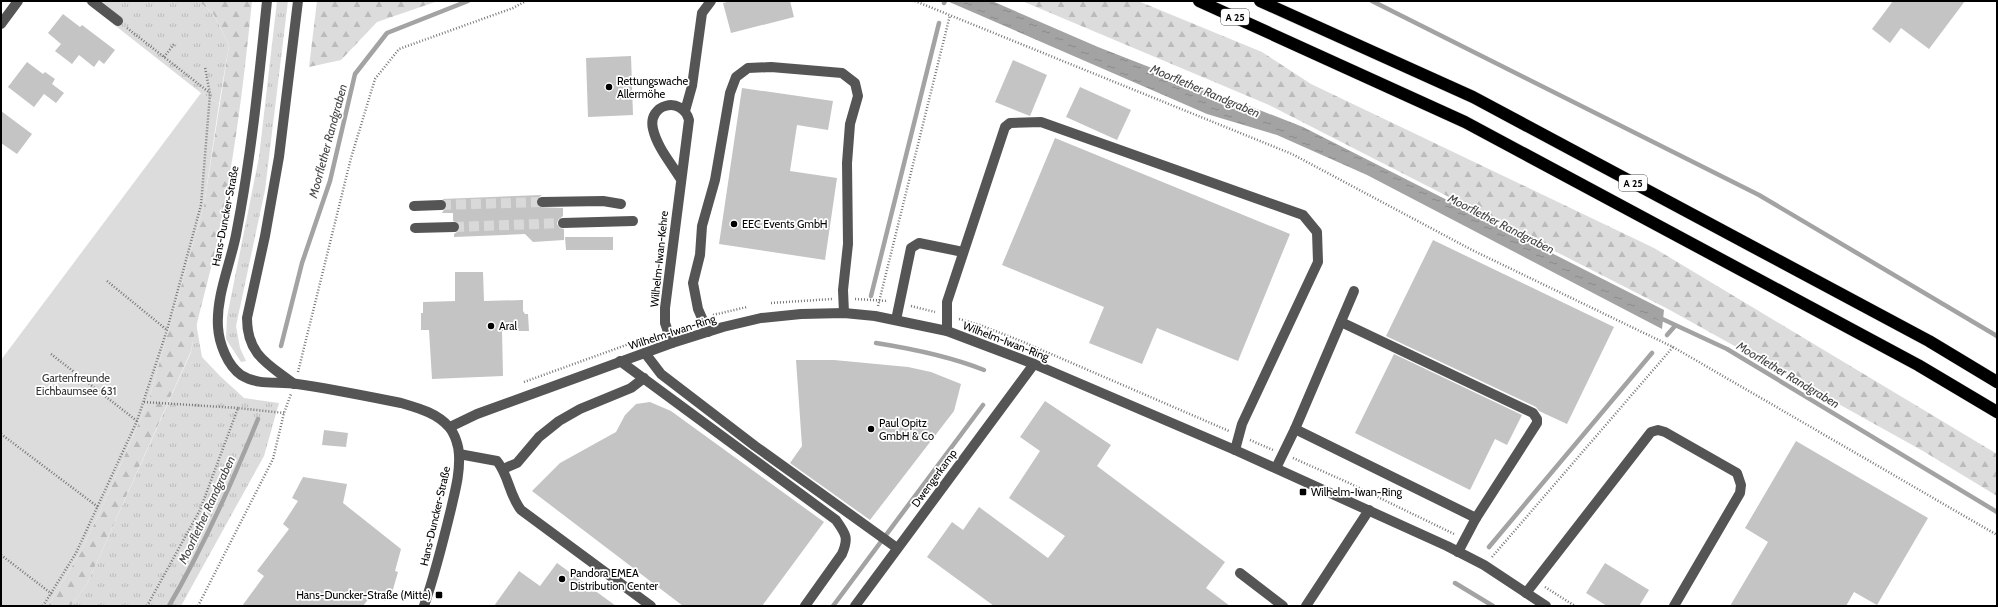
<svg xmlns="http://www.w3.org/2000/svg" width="1998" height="607" font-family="Cabin,sans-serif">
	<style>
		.grass { fill: url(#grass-tufts) }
		.forest { fill: url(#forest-firs) }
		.green { fill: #dcdcdc }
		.water { fill: url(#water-ripples) }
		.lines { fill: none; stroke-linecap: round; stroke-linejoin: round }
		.stream { stroke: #a3a3a3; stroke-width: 4.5 }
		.building { fill: #c4c4c4 }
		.minor-tunnel { stroke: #d9d9d9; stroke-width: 10; stroke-dasharray: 10 5; stroke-linecap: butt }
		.highway-casing { stroke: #dbdbdb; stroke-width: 13 }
		.path { stroke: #777; stroke-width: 2.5; stroke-dasharray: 1 2; stroke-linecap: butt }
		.minor { stroke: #555; stroke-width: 10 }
		.highway { stroke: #000; stroke-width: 12 }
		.poi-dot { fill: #000; stroke: #fff; stroke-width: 1.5 }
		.labels { text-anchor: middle; stroke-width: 3.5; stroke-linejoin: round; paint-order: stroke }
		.shield { fill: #fff; stroke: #4c4c4c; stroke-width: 1 }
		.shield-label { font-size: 10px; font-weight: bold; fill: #000 }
		.poi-label { font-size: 11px; fill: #000; stroke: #fff; text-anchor: start }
		.street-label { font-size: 11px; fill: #000; stroke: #fff }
		.park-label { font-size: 11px; fill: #333; stroke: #fff }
		.water-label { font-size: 12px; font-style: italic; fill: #444; stroke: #fff }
	</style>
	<defs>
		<pattern id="grass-tufts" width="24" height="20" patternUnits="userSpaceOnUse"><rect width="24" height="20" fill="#dcdcdc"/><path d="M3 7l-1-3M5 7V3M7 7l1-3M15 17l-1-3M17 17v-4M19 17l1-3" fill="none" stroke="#bbb"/></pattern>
		<pattern id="forest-firs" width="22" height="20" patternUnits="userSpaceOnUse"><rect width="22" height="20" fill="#dcdcdc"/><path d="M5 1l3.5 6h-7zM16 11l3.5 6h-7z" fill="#bbb"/></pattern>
		<pattern id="water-ripples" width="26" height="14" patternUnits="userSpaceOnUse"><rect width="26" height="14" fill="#a3a3a3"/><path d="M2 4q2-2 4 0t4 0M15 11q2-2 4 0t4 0" fill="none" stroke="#8b8b8b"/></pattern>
	</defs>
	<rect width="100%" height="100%" fill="#fff"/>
	<g class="grass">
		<path d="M 84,1 L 198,1 L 213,13 L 229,45 L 219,104 L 201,93 Z"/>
		<path d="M 277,1 L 288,1 L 265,190 L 236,326 L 240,348 L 246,361 L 241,362 L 226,339 L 227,317 L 259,157 Z"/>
		<path d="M 196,323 L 202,357 L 220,376 L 244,398 L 279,403 L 264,456 L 181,606 L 71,606 L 88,582 L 191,352 Z"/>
	</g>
	<g class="forest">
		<path d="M 198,1 L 252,1 C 244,82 234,162 217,242 C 209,279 198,315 191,351 L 88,582 L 71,606 L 48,606 L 80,553 L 101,510 L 149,399 L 204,205 L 229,45 L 213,13 Z"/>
		<path d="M 317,1 L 438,1 L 377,22 L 341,60 L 309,67 Z"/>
		<path d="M 1022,1 L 1138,1 L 1262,52 L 1311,84 L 1654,248 L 1997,454 L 1997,496 L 1923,451 L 1668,309 L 1269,105 Z"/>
	</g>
	<path class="green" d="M 201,93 L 219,104 L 204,205 L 149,399 L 101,510 L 80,553 L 48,606 L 1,606 L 1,360 Z"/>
	<path class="water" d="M 947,1 L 992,1 L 1098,47 L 1303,127 L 1664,310 L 1662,329 L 1367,175 L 1277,135 L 1207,114 Z"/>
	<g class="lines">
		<g class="stream">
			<path d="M 1372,1 L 1759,195 L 1997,336"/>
			<path d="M 944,3 L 945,1"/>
			<path d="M 871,296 L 939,23"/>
			<path d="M 1658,317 L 1727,349 L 1997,512"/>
			<path d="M 1667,335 L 1675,326"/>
			<path d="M 876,343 C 914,349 949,356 984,370"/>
			<path d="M 281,346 L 302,263 L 330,181 L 355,74 L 387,33 L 468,1"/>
			<path d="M 1489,547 L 1652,353"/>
			<path d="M 1455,583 L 1493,606"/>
			<path d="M 169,606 C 204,546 232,483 258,419"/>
			<path d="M 833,606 L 983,405"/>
		</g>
	</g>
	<g class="building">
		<path d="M 731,1 L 790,1 L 794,17 L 731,33 L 723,3 Z"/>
		<path d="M 1893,1 L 1965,1 L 1929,49 L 1901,28 L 1890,43 L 1872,29 Z"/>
		<path d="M 63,14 L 80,27 L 82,25 L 115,50 L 104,64 L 99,60 L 94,67 L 79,55 L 72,64 L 55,51 L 61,44 L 48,33 Z"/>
		<path d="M 631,56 L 633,115 L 588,117 L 586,58 Z"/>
		<path d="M 1013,60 L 1047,75 L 1030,116 L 995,102 Z"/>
		<path d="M 27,62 L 43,74 L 45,72 L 55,79 L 52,84 L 64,93 L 56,103 L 44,94 L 34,107 L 8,87 Z"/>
		<path d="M 1080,87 L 1131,110 L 1117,140 L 1066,117 Z"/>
		<path d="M 742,88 L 833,101 L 828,130 L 797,125 L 790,171 L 837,178 L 825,260 L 719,244 Z"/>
		<path d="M 1,111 L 32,134 L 17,154 L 1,143 Z"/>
		<path d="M 1055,138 L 1290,234 L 1238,361 L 1157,328 L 1142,364 L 1089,343 L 1104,307 L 1002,265 Z"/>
		<path d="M 542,195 L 536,199 L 536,205 L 539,207 L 563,208 L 563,216 L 558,220 L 557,224 L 560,228 L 564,229 L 564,240 L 533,242 L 525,234 L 454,237 L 454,234 L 460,230 L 460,224 L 453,221 L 453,213 L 442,213 L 447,205 L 446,201 L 442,199 Z"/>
		<path d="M 565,237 L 613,237 L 613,250 L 566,250 Z"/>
		<path d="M 1433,240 L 1614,327 L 1567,424 L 1539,411 L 1536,407 L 1386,336 Z"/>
		<path d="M 455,272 L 483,272 L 484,301 L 523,300 L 523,311 L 525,314 L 528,314 L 529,331 L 502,331 L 503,376 L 432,379 L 429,330 L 421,330 L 421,313 L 423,313 L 423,302 L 455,301 Z"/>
		<path d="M 1394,354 L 1522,415 L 1507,445 L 1495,439 L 1470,490 L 1355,433 Z"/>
		<path d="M 796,360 L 834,360 L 908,367 L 931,372 L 961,384 L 954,411 L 870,520 L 790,463 L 802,446 Z"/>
		<path d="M 1045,401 L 1111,445 L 1097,466 L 1225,562 L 1206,588 L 1230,606 L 994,606 L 927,557 L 952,522 L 963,530 L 979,507 L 1048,558 L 1065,536 L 1009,498 L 1040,451 L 1020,437 Z"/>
		<path d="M 650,402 L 671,411 L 824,522 L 762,606 L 683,606 L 532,491 L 560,463 L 616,432 L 625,415 L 636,404 Z"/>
		<path d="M 324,430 L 348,433 L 346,447 L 322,445 Z"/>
		<path d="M 1796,441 L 1928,518 L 1877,605 L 1854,592 L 1846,606 L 1730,606 L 1768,542 L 1745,528 Z"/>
		<path d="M 303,477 L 347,484 L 343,503 L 401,549 L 395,571 L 398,572 L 390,600 L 386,599 L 385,601 L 373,593 L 363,606 L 242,606 L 264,576 L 257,571 L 289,529 L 283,524 L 298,501 L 292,498 Z"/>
		<path d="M 557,563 L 616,606 L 494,606 L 519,571 L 540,586 Z"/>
		<path d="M 1605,563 L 1649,590 L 1639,606 L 1607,606 L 1586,593 Z"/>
	</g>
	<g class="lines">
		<g class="minor-tunnel">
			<path d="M 441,205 L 542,202"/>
			<path d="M 454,227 L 563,223"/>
		</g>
		<g class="highway-casing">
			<g id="highway">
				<path d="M 1199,1 L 1465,122 L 1918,365 L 1997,412"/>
				<path d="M 1260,1 L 1473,97 L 1929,341 L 1997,382"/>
			</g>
		</g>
		<g class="path">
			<path d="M 915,1 L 1292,154 L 1472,250 L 1673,347 L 1997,535"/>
			<path d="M 127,28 L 210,93"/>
			<path d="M 164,57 L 175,43"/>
			<path d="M 107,281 L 167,330"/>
			<path d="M 855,299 L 888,301"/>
			<path d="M 771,303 L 832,299"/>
			<path d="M 878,306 L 950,15"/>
			<path d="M 911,306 L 935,312"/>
			<path d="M 713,315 L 747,307"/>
			<path d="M 959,319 L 980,325 L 1021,341 L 1229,431"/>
			<path d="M 51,354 L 137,421"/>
			<path d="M 298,372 L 351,158 L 375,79 L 399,49 L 513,8 L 526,1"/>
			<path d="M 524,382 L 640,340"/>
			<path d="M 144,402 L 238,408"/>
			<path d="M 1,434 L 98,507"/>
			<path d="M 1250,440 L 1273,450"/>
			<path d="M 1293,458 L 1349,483 L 1454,534"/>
			<path d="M 1,555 L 52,594"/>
			<path d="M 1492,557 L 1673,347"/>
			<path d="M 1545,587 L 1575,606"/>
			<path d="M 43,606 L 76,553 L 137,421 L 167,330 L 201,205 L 210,94 L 205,67"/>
			<path d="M 147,606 L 200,510 L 238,408 L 284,413"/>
			<path d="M 198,606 L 273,459 L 284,413 L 291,394"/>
		</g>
		<g class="minor">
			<path d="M 92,1 L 118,21"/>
			<path d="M 267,1 C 259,79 251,158 236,235 C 230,265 216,296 218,327 C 219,343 227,365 241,375 C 259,386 277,381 297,384 C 332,389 366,396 401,403 C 418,408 437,413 449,427 C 455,434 459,447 459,455 C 460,474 455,491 451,509 C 443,542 435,574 424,606"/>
			<path d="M 1,24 L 18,1"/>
			<path d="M 685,111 L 692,86 L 702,13 L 711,1"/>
			<path d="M 542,202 L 603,201 L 621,204"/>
			<path d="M 414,206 L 441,205"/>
			<path d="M 563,223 L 633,221"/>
			<path d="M 415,228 L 454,227"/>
			<path d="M 896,320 L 911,248 L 919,243 L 963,252"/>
			<path d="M 1341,322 L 1533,413 L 1537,419 L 1537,423 L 1476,518"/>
			<path d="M 947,331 L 947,302 L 1005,127 L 1010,123 L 1041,122 L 1303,215 L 1317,232 L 1318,262 L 1242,424 L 1235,450"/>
			<path d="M 708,332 L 698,309 L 693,283 L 700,255 L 702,226 L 715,180 L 730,93 L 736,77 L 748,68 L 771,67 L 842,73 L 855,83 L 858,96 L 850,124 L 847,163 L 848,244 L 843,290 L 844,313"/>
			<path d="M 672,343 L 665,323 L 665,308 L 689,120 C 682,95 647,104 653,129 C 657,147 671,163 680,178"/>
			<path d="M 645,353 L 661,374 L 755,446 L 897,548"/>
			<path d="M 620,361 L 836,520 C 846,534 849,538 842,554 L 805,606"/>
			<path d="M 294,384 C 268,364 247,355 247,318 L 265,236 L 279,157 L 298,1"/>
			<path d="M 450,427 L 477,414 L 672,343 L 723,327 L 761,318 L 801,314 L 844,313 L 875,316 L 947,331 L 1034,364 L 1235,450 L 1447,546 L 1484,565 L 1546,606"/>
			<path d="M 1295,429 L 1354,291"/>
			<path d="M 459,454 L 497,461 C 509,476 509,495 521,510 L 651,606"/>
			<path d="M 1276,468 L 1295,429 L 1476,518 L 1458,552"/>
			<path d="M 503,469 L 517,463 L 539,437 L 559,421 L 580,409 L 631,388 L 644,378"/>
			<path d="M 1240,573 L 1283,606"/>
			<path d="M 1526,593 L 1651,432 L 1658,430 L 1665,432 L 1737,473 L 1741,485 L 1740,493 L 1674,606"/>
			<path d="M 855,606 L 1034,364"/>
			<path d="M 1306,606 L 1369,510"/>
		</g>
		<use href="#highway" class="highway"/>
	</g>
	<g class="poi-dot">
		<circle cx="609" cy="87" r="4"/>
		<circle cx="734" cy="224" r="4"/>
		<circle cx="491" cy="326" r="4"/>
		<circle cx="871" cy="429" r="4"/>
		<rect x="1299" y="488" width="8" height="8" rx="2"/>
		<circle cx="562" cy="579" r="4"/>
		<rect x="435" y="591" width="8" height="8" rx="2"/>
	</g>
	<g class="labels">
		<g class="shield">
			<rect x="1221" y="9" width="28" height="16" rx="3"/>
			<rect x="1619" y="175" width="28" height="16" rx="3"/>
		</g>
		<g class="shield-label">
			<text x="1235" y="21">A 25</text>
			<text x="1633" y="187">A 25</text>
		</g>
		<g class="poi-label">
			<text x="617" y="85">Rettungswache<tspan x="617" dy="13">Allermöhe</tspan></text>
			<text x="742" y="228">EEC Events GmbH</text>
			<text x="499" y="330">Aral</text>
			<text x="879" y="427">Paul Opitz<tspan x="879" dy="13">GmbH &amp; Co</tspan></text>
			<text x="1311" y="496">Wilhelm-Iwan-Ring</text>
			<text x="570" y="577">Pandora EMEA<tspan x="570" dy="13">Distribution Center</tspan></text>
			<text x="431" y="599" text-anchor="end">Hans-Duncker-Straße (Mitte)</text>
		</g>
		<g class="street-label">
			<text transform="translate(225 216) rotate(-79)" y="4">Hans-Duncker-Straße</text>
			<text transform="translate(659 259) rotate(-84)" y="4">Wilhelm-Iwan-Kehre</text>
			<text transform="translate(672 332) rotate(-18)" y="4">Wilhelm-Iwan-Ring</text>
			<text transform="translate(1006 341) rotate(21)" y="4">Wilhelm-Iwan-Ring</text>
			<text transform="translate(934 478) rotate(-54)" y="4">Dwengerkamp</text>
			<text transform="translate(435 516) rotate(-77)" y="4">Hans-Duncker-Straße</text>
		</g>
		<g class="park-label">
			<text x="76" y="382">Gartenfreunde<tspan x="76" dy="13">Eichbaumsee 631</tspan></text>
		</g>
		<g class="water-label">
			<text transform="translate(1205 91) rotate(23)" y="4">Moorflether Randgraben</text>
			<text transform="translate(328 141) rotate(-75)" y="4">Moorflether Randgraben</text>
			<text transform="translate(1501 224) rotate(27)" y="4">Moorflether Randgraben</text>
			<text transform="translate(1788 375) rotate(31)" y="4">Moorflether Randgraben</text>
			<text transform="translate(207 510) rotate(-65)" y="4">Moorflether Randgraben</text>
		</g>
	</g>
	<rect width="1998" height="607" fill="none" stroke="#000000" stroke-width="4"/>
</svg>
